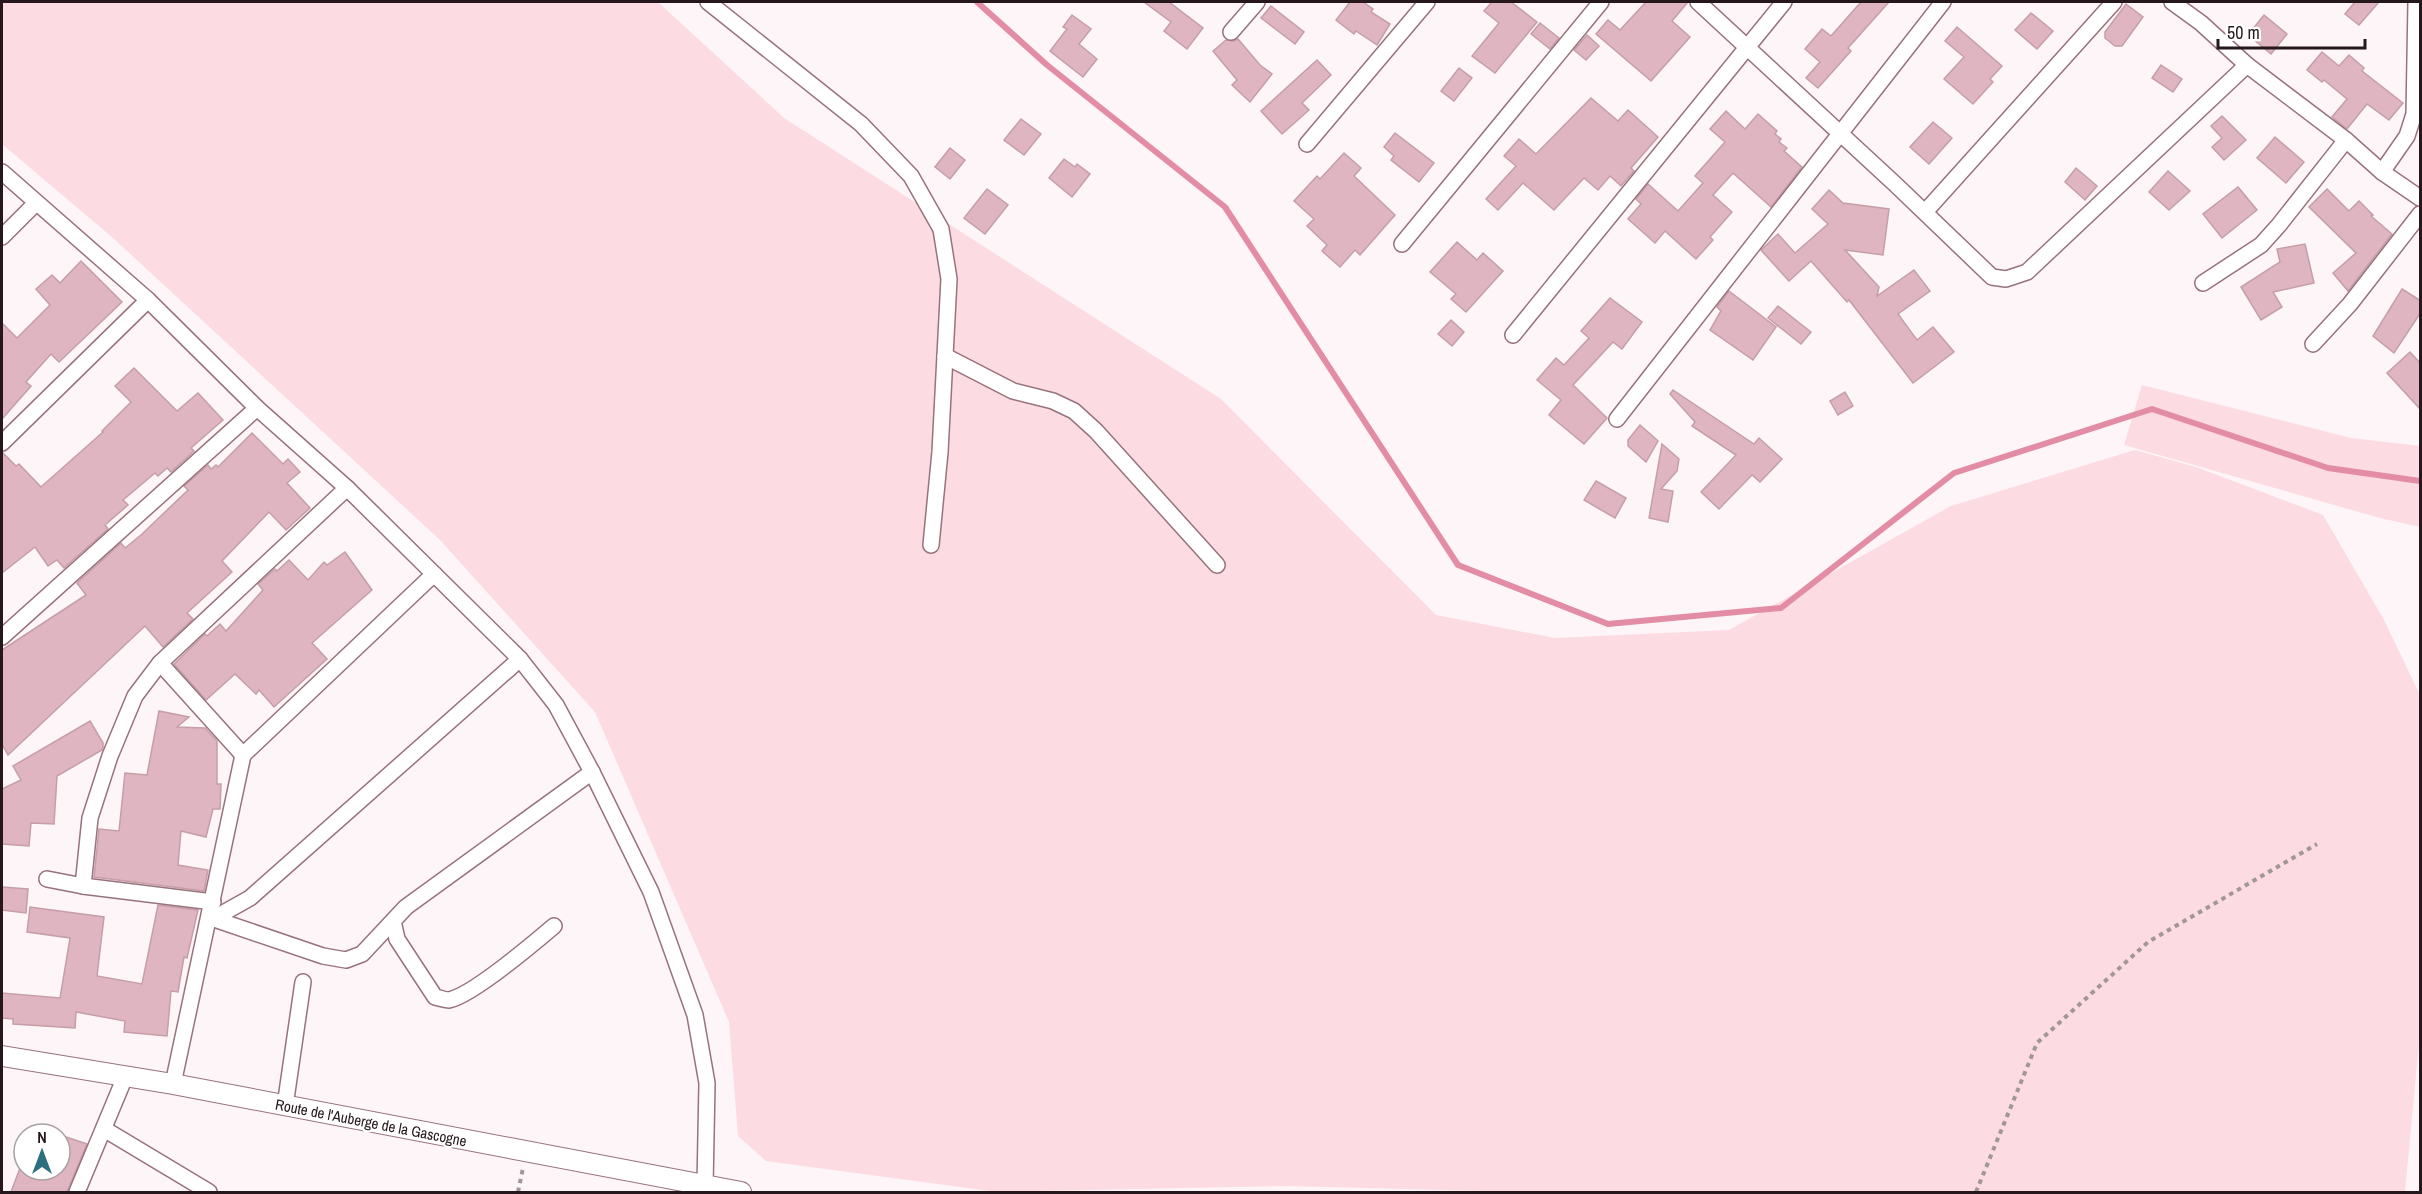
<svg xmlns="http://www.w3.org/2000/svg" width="2422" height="1194" font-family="'Archivo Narrow',sans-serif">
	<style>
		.green { fill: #fddbe3 }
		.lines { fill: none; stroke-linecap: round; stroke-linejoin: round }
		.stream { stroke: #e38ca5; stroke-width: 6 }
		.building { fill: #deb5c0; stroke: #c69ea8; stroke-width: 1.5 }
		.minor-casing { stroke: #98727c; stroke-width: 18 }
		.tertiary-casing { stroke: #98727c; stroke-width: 22 }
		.path { stroke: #a19699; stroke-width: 4; stroke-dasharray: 4.5 4.5; stroke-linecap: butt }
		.minor { stroke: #fff; stroke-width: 15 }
		.tertiary { stroke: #fff; stroke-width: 20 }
		.labels { text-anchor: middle; stroke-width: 4.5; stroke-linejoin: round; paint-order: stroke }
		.street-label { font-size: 15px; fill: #25171b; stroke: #fff }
	</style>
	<rect width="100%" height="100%" fill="#fdf5f7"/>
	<g class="green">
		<path d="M 2,2 L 658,2 L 784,118 L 1221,399 L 1436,615 L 1555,638 L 1729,630 L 1951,506 L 2135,450 L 2196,467 L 2323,515 L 2383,618 L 2420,695 L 2420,1033 L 2405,1192 L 1521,1192 L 1287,1186 L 997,1192 L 766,1161 L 738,1136 L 729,1022 L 595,712 L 440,540 L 113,238 L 2,144 Z"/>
		<path d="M 2142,385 L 2351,438 L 2420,446 L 2420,527 L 2380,518 L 2124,445 Z"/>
	</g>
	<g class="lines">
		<path class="stream" d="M 977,2 L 1047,65 L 1225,207 L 1458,565 L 1608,624 L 1781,608 L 1954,473 L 2152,409 L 2328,468 L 2420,481"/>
	</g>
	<g class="building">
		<path d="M 1144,2 L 1169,2 L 1203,28 L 1187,49 L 1164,31 L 1171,22 Z"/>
		<path d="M 1350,2 L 1363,2 L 1373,9 L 1371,12 L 1390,24 L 1377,45 L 1356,31 L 1354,34 L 1336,20 Z"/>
		<path d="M 1492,2 L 1511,2 L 1537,22 L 1495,73 L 1472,56 L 1499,23 L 1484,11 Z"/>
		<path d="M 1646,2 L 1688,2 L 1672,21 L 1690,37 L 1651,81 L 1596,34 L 1608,20 L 1620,30 Z"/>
		<path d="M 1861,2 L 1889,2 L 1848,48 L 1851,51 L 1818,88 L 1806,78 L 1820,62 L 1805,49 L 1822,29 L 1831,36 Z"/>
		<path d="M 2355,2 L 2379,2 L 2359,25 L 2345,14 Z"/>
		<path d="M 2126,4 L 2143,17 L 2122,46 L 2115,46 L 2105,38 L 2105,32 Z"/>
		<path d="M 1271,6 L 1304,32 L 1295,44 L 1261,18 Z"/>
		<path d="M 2031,13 L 2053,31 L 2037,49 L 2015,30 Z"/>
		<path d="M 1072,15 L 1091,29 L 1079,44 L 1097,59 L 1083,77 L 1050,51 L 1067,29 L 1063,27 Z"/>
		<path d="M 2264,15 L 2287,34 L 2271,54 L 2248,35 Z"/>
		<path d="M 1540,23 L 1559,38 L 1550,49 L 1531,34 Z"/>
		<path d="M 1957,27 L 2002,66 L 1990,79 L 1993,82 L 1973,104 L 1944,79 L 1964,57 L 1945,41 Z"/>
		<path d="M 1587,35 L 1599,46 L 1586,60 L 1574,50 Z"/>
		<path d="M 1238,39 L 1260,65 L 1272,74 L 1250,102 L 1232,85 L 1237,80 L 1213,51 L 1226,40 L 1234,41 Z"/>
		<path d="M 2322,52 L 2339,66 L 2349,55 L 2364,68 L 2362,71 L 2403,103 L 2389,120 L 2367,104 L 2347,129 L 2332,117 L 2347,99 L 2324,80 L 2322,82 L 2307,70 Z"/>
		<path d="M 1317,60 L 1331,75 L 1302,103 L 1309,110 L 1282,134 L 1261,111 Z"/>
		<path d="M 2161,65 L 2182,79 L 2173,92 L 2152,78 Z"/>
		<path d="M 1459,68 L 1472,78 L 1454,101 L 1441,91 Z"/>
		<path d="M 1591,98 L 1618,121 L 1628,110 L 1658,137 L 1631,168 L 1634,171 L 1621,186 L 1610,176 L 1598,190 L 1584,178 L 1554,210 L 1523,183 L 1498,210 L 1486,199 L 1516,166 L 1504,156 L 1519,139 L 1536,154 Z"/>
		<path d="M 1726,111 L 1745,129 L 1758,114 L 1777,131 L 1775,134 L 1781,139 L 1779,142 L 1787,148 L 1784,151 L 1802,167 L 1771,207 L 1733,173 L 1713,195 L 1732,212 L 1710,237 L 1713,240 L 1696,259 L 1665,231 L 1655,243 L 1628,219 L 1641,204 L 1636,199 L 1648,184 L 1678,211 L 1703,183 L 1695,176 L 1725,142 L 1710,129 Z"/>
		<path d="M 2222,116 L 2246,140 L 2224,160 L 2212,147 L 2222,138 L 2211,126 Z"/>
		<path d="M 1021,119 L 1041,134 L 1024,155 L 1004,140 Z"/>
		<path d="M 1933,122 L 1952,138 L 1929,164 L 1910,147 Z"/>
		<path d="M 1395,133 L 1434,163 L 1419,182 L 1391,160 L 1394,156 L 1384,147 Z"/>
		<path d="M 2275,137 L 2304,162 L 2286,183 L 2257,158 Z"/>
		<path d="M 950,148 L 965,160 L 950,179 L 935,167 Z"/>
		<path d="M 1344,153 L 1361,168 L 1354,176 L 1395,215 L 1360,255 L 1355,250 L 1340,267 L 1322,251 L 1327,245 L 1307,226 L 1314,219 L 1294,201 L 1317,176 L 1320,179 Z"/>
		<path d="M 1064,159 L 1075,167 L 1077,164 L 1090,174 L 1072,197 L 1049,178 Z"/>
		<path d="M 2076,168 L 2097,186 L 2085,200 L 2065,182 Z"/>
		<path d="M 2168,171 L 2190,191 L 2169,210 L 2149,192 Z"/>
		<path d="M 2238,187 L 2257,210 L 2222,238 L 2203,214 Z"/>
		<path d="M 987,189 L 1008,205 L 985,234 L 964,218 Z"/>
		<path d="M 2327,189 L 2349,211 L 2359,201 L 2373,215 L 2371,216 L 2392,234 L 2348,291 L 2333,273 L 2356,253 L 2309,207 Z"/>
		<path d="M 1829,190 L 1843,203 L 1889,209 L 1883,255 L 1845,250 L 1879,287 L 1877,296 L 1914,270 L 1930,291 L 1898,314 L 1917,340 L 1933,327 L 1954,352 L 1913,383 L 1849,300 L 1847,302 L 1811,261 L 1789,281 L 1761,250 L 1778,234 L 1795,253 L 1828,224 L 1812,209 Z"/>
		<path d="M 1457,242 L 1477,260 L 1483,253 L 1503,271 L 1466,312 L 1451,299 L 1456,294 L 1430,272 Z"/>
		<path d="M 2305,244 L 2314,283 L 2273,292 L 2282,307 L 2261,320 L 2241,287 L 2280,262 L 2277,249 Z"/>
		<path d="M 81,261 L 122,302 L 59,362 L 51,354 L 26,382 L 31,386 L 2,419 L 2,323 L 17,338 L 50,305 L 36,289 L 52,275 L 60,283 Z"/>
		<path d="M 2402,289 L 2421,301 L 2421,312 L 2394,353 L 2373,336 Z"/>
		<path d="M 1729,291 L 1776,327 L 1753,360 L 1710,330 L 1721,311 L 1717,307 Z"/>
		<path d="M 1610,298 L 1642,322 L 1622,349 L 1613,342 L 1573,385 L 1607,418 L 1584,444 L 1549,415 L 1561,400 L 1537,380 L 1556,358 L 1564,365 L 1589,338 L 1581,331 Z"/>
		<path d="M 1778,306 L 1811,332 L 1801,344 L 1768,318 Z"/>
		<path d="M 1451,320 L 1464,332 L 1452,346 L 1438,334 Z"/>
		<path d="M 2410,352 L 2421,364 L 2421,410 L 2387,373 Z"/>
		<path d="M 134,368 L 177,411 L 198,393 L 223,420 L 191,448 L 194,451 L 171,472 L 167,468 L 158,476 L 155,473 L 123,500 L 128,505 L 105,525 L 108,529 L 64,568 L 57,560 L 48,566 L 35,547 L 2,573 L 2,452 L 16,466 L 19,464 L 41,487 L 103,432 L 102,431 L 131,402 L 115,386 Z"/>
		<path d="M 1673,390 L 1754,444 L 1759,438 L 1782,459 L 1760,482 L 1752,475 L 1719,509 L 1701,492 L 1736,455 L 1692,426 L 1695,422 L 1670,394 Z"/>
		<path d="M 1845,392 L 1853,406 L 1838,415 L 1830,401 Z"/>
		<path d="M 1640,425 L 1658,441 L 1646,462 L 1628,446 L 1628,440 Z"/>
		<path d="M 252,433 L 283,464 L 288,459 L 300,472 L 287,483 L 310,508 L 286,530 L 269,512 L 222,561 L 232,572 L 187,613 L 193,619 L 163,647 L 145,626 L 8,755 L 2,744 L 2,650 L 86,595 L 77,583 L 121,543 L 125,548 L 141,535 L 188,490 L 184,486 L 208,465 L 211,469 L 216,465 L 218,467 Z"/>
		<path d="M 1662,444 L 1679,459 L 1677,471 L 1661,489 L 1673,491 L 1668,522 L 1649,518 Z"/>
		<path d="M 1596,481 L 1626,498 L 1615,518 L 1584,500 Z"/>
		<path d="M 345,552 L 372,590 L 312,643 L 327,659 L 274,707 L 259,690 L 256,694 L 235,674 L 206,700 L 174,664 L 205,634 L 207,636 L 220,624 L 226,631 L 263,590 L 258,584 L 275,569 L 277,571 L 289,560 L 308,580 L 324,562 L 327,565 Z"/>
		<path d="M 159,711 L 189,717 L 177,727 L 205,728 L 217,741 L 217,784 L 221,784 L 220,809 L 213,809 L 206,837 L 181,831 L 178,865 L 208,870 L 204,891 L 94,877 L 99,829 L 119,831 L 125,773 L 147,775 Z"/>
		<path d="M 90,721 L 103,743 L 103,747 L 102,750 L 57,776 L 54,824 L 31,823 L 29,846 L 2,844 L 2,789 L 21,780 L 13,766 Z"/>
		<path d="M 2,887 L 28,889 L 26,913 L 2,910 Z"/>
		<path d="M 158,905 L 198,910 L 187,958 L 184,957 L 178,992 L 171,991 L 167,1036 L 124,1032 L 125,1021 L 76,1012 L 75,1028 L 13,1024 L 13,1019 L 2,1018 L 2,993 L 60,998 L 70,938 L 27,932 L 30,907 L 104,917 L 97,976 L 142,984 Z"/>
		<path d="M 60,1135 L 87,1144 L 67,1192 L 11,1192 L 20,1168 L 24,1170 L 60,1170 Z"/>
	</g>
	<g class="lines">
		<g class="minor-casing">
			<g id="minor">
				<path d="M 708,2 L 861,124 L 911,176 L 941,229 L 949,279 L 940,452 L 931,545"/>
				<path d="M 1698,2 L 1895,184 L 1992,277 L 2006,279 L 2027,272 L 2247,65"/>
				<path d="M 2172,2 L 2201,23 L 2247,65 L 2346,140 L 2382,172 L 2420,198"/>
				<path d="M 1231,32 L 1257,2"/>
				<path d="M 1307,144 L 1427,2"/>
				<path d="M 2,172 L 148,300 L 257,408 L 347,488 L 520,659 L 556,705 L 592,772 L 651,892 L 695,1015 L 707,1083 L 705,1186"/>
				<path d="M 2382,172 L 2407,136 L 2414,114 L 2416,2"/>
				<path d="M 1925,212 L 2114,2"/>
				<path d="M 2,237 L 36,203"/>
				<path d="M 1402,244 L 1601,2"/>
				<path d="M 2203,283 L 2261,245 L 2279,225 L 2346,140"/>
				<path d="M 1513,335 L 1784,2"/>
				<path d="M 2313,344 L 2350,304 L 2420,214"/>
				<path d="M 945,356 L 1013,391 L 1053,401 L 1074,411 L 1096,431 L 1217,565"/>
				<path d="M 1617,419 L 1943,2"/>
				<path d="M 2,443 L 148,300"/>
				<path d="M 2,637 L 257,408"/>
				<path d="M 160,663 L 243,755"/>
				<path d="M 47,879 L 83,886 L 213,902"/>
				<path d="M 83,886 L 90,818 L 110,756 L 135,696 L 160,663 L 347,488"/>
				<path d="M 214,919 L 323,956 L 346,960 L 362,954 L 406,907 L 592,772"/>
				<path d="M 209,921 L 250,898 L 520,659"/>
				<path d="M 393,921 L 397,939 L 435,997 C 439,998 445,1000 449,1000 C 473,995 534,943 554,926"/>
				<path d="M 173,1084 L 243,755 L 434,574"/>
				<path d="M 285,1106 L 303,982"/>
				<path d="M 104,1129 L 209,1192"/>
				<path d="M 77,1192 L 125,1077"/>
			</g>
		</g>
		<g class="tertiary-casing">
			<path id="tertiary" d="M 2,1056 L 173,1084 L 741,1192"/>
		</g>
		<g class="path">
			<path d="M 518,1192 L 523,1168"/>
			<path d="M 1976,1192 L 2037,1043 L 2148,942 L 2317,844"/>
		</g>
		<use href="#minor" class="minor"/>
		<use href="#tertiary" class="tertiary"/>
	</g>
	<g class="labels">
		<g class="street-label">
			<text transform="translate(371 1123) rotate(11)" y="5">Route de l'Auberge de la Gascogne</text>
		</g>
	</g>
	<rect width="2422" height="1194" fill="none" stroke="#25171b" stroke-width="6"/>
	<g transform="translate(42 1152)"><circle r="28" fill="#ffffff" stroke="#a8a2a4" stroke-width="1.5"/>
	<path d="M0-4.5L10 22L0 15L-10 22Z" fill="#2c7080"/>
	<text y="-9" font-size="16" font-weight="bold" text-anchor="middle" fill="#25171b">N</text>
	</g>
	<path d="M2218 39v9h147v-9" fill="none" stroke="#25171b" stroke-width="3"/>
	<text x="2227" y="39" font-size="18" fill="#25171b" stroke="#ffffff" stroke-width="4.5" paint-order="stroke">50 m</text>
</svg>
